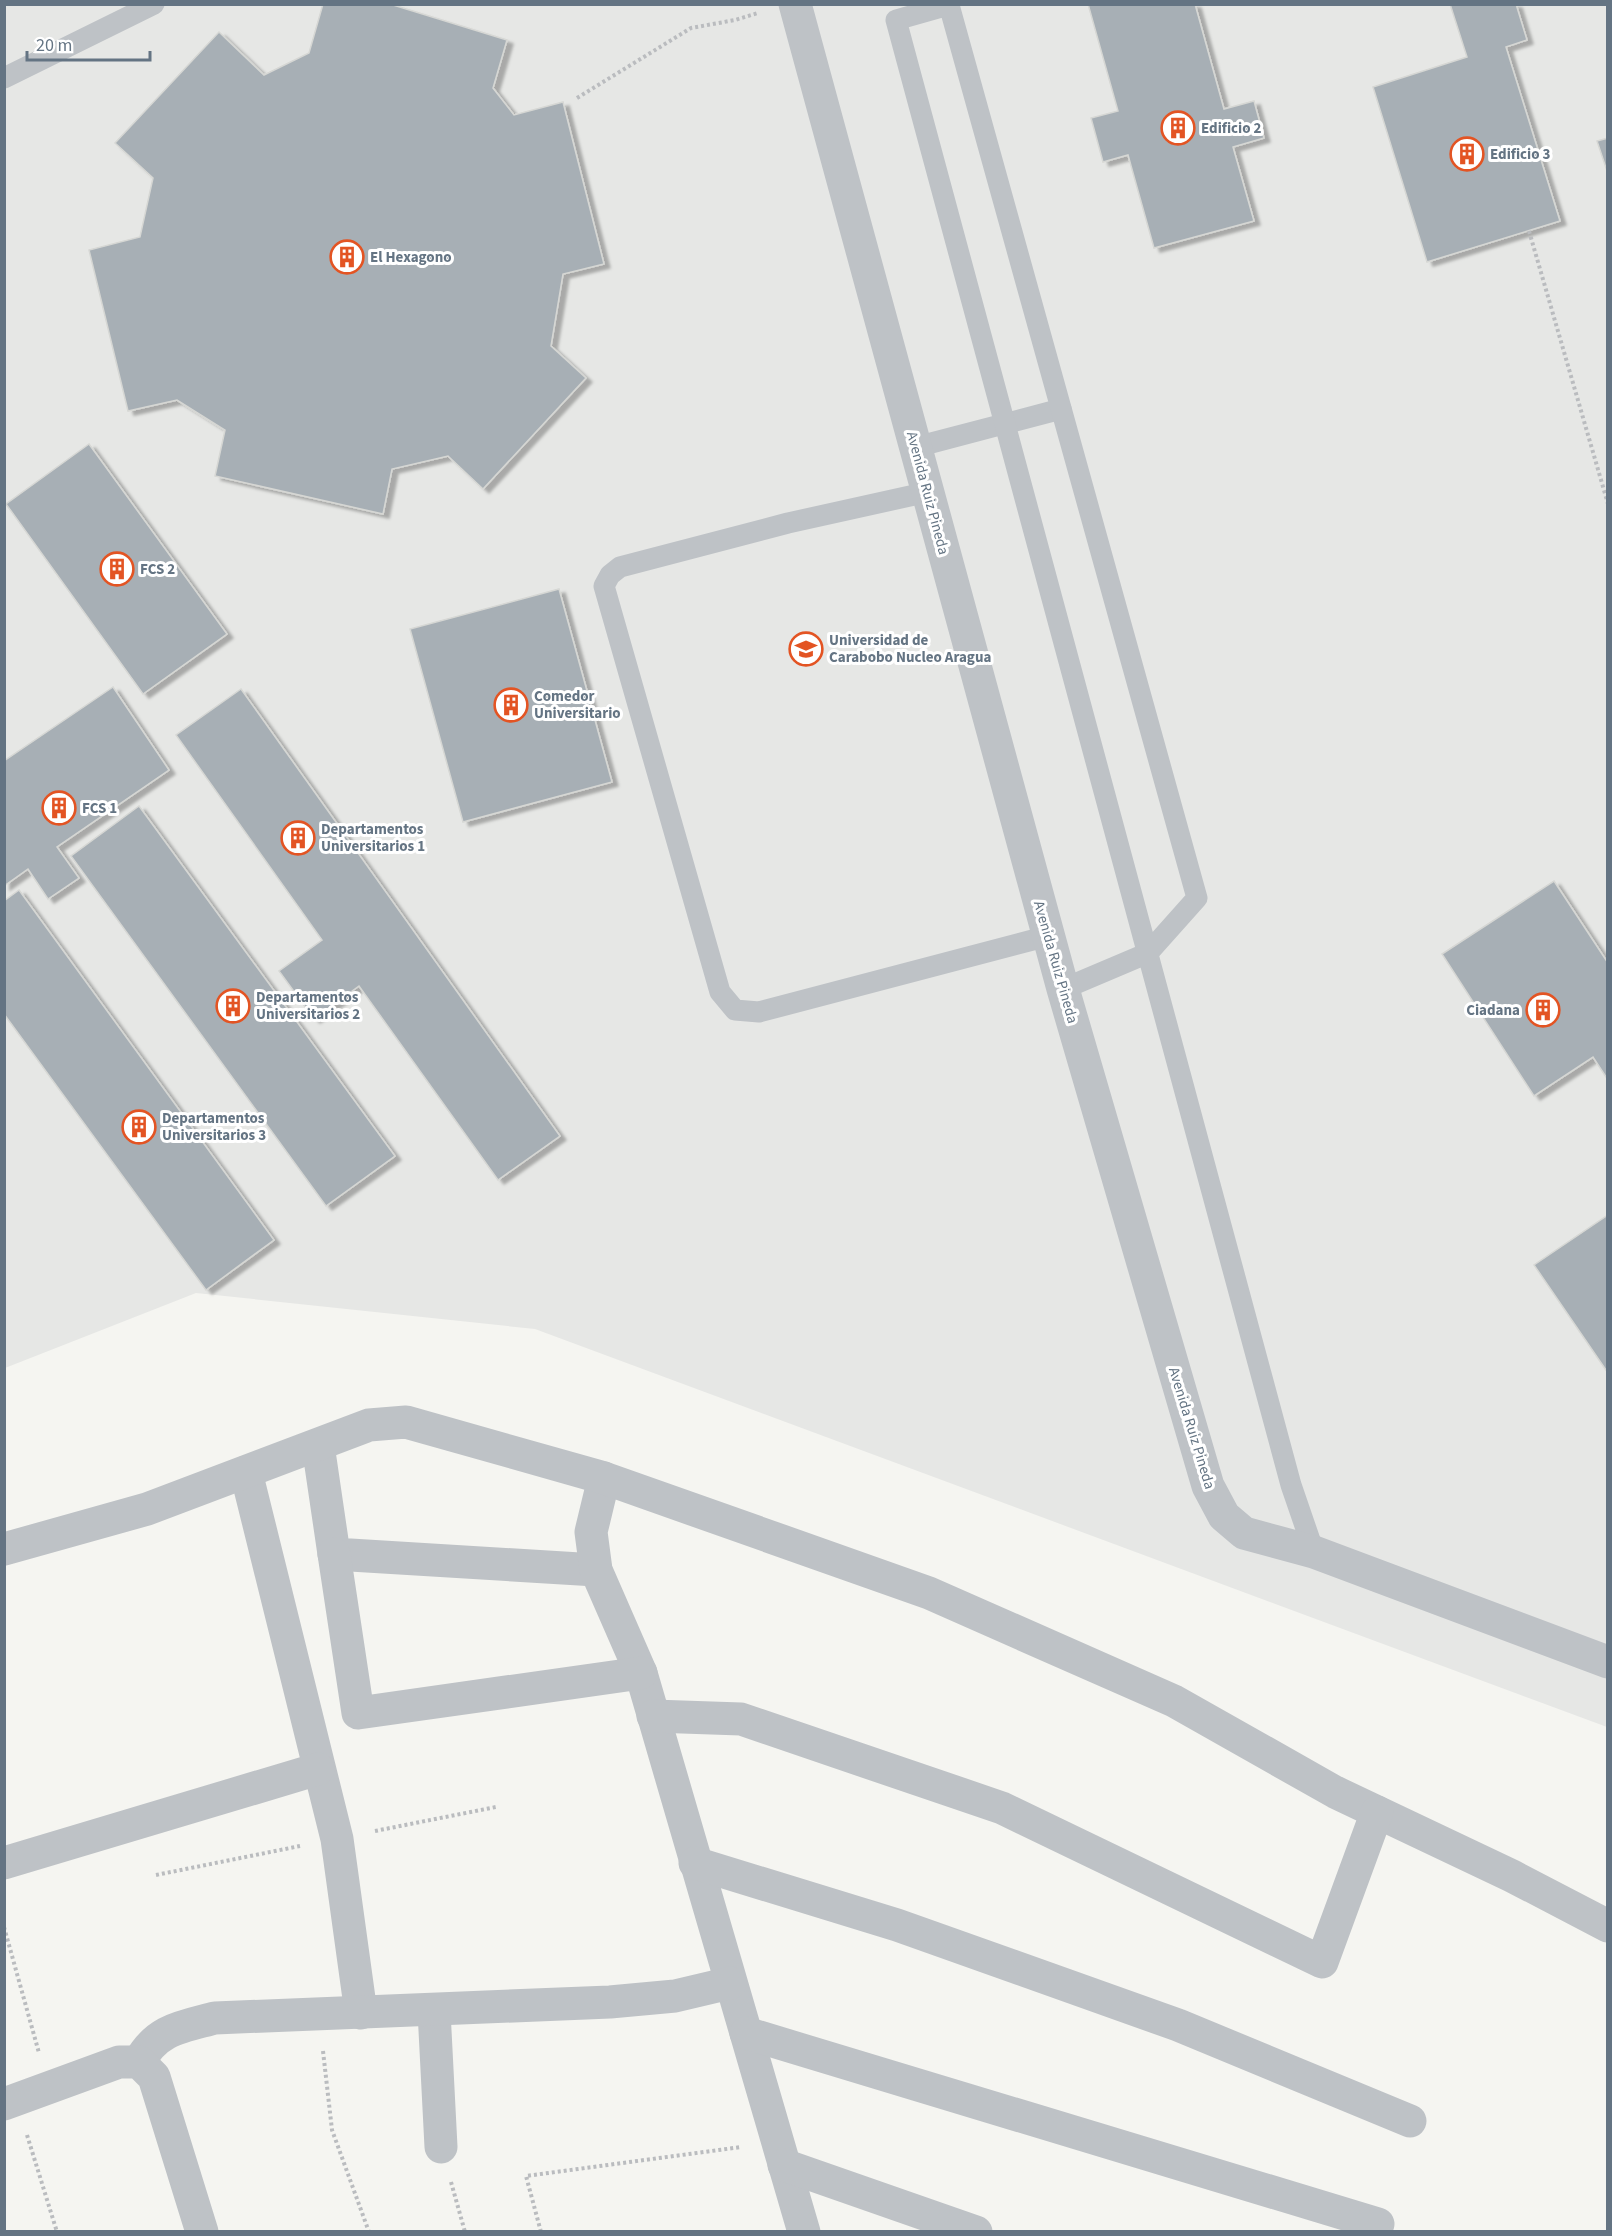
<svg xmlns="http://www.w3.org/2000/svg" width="1612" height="2236" font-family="'Source Sans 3',sans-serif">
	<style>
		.built { fill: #e6e7e5 }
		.building { fill: #a7afb5; stroke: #d6d7d4; stroke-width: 1.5; filter: url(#shadow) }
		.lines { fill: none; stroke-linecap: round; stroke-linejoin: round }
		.path { stroke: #babcbf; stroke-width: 4; stroke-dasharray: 3 3; stroke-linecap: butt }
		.service { stroke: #bec2c6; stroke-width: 21 }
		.minor { stroke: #bec2c6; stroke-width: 33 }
		.labels { text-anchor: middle; stroke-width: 6; stroke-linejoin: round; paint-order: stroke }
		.poi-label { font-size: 15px; font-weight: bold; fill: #647483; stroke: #fff; text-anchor: start }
		.street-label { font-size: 15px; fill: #647483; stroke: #fff }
	</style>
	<defs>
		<filter id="shadow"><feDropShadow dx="6" dy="4" stdDeviation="1.5" flood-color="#0004"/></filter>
	</defs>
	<rect width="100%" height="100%" fill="#f5f5f1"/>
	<path class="built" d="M 5,5 L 1607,5 L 1607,1727 L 535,1329 L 196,1293 L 5,1368 Z"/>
	<g class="building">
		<path d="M 323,4 L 390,4 L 507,40 L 493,88 L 514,115 L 563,102 L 604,264 L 563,274 L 551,346 L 586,378 L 483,489 L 448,456 L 392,469 L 383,514 L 215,476 L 225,430 L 177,400 L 128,411 L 89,250 L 140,237 L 153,178 L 115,143 L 219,32 L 264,75 L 309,53 Z"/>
		<path d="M 1088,4 L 1195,4 L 1224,109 L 1254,101 L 1264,138 L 1233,147 L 1254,221 L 1154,248 L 1128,155 L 1103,162 L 1091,118 L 1118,111 Z"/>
		<path d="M 1450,4 L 1516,4 L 1527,40 L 1506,47 L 1560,221 L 1427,262 L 1373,87 L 1467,57 Z"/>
		<path d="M 1608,138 L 1608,174 L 1597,141 Z"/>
		<path d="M 89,444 L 227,634 L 143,694 L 6,504 Z"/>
		<path d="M 559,589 L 612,782 L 463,822 L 410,629 Z"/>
		<path d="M 113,687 L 169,770 L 57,847 L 79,878 L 48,899 L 28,869 L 4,886 L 4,761 Z"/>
		<path d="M 241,689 L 560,1136 L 498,1180 L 359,986 L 314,1019 L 279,971 L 322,940 L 176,735 Z"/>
		<path d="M 139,806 L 395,1156 L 326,1206 L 71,856 Z"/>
		<path d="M 1554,881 L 1608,963 L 1608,1080 L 1593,1057 L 1534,1096 L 1442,954 Z"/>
		<path d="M 19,890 L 274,1240 L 206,1290 L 4,1014 L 4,901 Z"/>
		<path d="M 1608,1215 L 1608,1373 L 1534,1265 Z"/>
	</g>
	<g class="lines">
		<g class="path">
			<path d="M 577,98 L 691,28 L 735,20 L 758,13"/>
			<path d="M 1529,231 L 1608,504"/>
			<path d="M 375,1831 L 496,1807"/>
			<path d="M 156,1875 L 300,1846"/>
			<path d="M 4,1927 L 39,2053"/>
			<path d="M 323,2051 L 332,2130 L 369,2232"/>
			<path d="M 27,2135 L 57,2232"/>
			<path d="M 451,2182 L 465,2232"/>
			<path d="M 541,2232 L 526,2176 L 741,2147"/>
		</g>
		<g class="service">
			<path d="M 4,78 L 154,4"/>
			<path d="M 916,447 L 1061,409"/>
			<path d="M 928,492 L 788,523 L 620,567 L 610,575 L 604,586 L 720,992 L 735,1010 L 759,1012 L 1048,936"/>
			<path d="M 1063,989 L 1148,953 L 1197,898 L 949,5 L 896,20 L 1291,1485 L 1314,1552"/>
		</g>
		<g class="minor">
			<path d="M 795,4 L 1063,989 L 1208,1486 L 1224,1516 L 1244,1533 L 1314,1552 L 1608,1662"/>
			<path d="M 318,1445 L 334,1554 L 596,1570"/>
			<path d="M 246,1472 L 337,1839 L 361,2013"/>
			<path d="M 604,1478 L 591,1532 L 596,1570 L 641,1673 L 804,2232"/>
			<path d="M 4,1549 L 147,1509 L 369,1425 L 406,1422 L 604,1478 L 929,1593 L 1174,1701 L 1335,1792 L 1512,1876 L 1608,1926"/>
			<path d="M 334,1554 L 358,1713 L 641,1673"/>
			<path d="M 653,1716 L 741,1719 L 1002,1808 L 1322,1962 L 1377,1812"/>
			<path d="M 4,1863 L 318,1769"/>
			<path d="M 695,1863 L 897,1925 L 1178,2025 L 1410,2121"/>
			<path d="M 434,2011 L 441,2147"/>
			<path d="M 746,2033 L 1378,2224"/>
			<path d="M 139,2062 C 157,2029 181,2027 215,2018 L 610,2002 L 675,1996 L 730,1983"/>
			<path d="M 4,2104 L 119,2062 L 139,2062 L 154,2077 L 202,2232"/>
			<path d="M 784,2165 L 976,2232"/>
		</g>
	</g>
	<defs>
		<g id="building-ring" transform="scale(1.725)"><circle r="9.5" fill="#fff" stroke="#e35423" stroke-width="1.5"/><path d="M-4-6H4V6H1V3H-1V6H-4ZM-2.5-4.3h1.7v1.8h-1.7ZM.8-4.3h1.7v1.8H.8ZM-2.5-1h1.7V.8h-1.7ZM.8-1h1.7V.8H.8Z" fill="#e35423"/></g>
		<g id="university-ring" transform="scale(1.725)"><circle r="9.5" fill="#fff" stroke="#e35423" stroke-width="1.5"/><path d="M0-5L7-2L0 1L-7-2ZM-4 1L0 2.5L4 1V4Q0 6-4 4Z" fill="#e35423"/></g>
	</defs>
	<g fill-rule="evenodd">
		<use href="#building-ring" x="1178" y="128"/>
		<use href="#building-ring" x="1467" y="154"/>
		<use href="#building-ring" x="347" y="257"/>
		<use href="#building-ring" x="117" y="569"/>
		<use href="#university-ring" x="806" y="649"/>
		<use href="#building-ring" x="511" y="705"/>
		<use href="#building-ring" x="59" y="808"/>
		<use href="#building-ring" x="298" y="838"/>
		<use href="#building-ring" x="233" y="1006"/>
		<use href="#building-ring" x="1543" y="1010"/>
		<use href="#building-ring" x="139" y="1127"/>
	</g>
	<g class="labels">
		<g class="poi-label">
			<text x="1201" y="133">Edificio 2</text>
			<text x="1490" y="159">Edificio 3</text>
			<text x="370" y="262">El Hexagono</text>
			<text x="140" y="574">FCS 2</text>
			<text x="829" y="645">Universidad de<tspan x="829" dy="17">Carabobo Nucleo Aragua</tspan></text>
			<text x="534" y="701">Comedor<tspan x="534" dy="17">Universitario</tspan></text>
			<text x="82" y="813">FCS 1</text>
			<text x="321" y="834">Departamentos<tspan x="321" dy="17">Universitarios 1</tspan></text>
			<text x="256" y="1002">Departamentos<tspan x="256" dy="17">Universitarios 2</tspan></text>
			<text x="1520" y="1015" text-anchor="end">Ciadana</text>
			<text x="162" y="1123">Departamentos<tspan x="162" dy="17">Universitarios 3</tspan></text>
		</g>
		<g class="street-label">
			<text transform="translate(928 493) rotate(75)" y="5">Avenida Ruiz Pineda</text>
			<text transform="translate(1056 962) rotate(74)" y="5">Avenida Ruiz Pineda</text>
			<text transform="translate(1192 1428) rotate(73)" y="5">Avenida Ruiz Pineda</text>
		</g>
	</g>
	<rect width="1612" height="2236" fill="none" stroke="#647483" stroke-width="12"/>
	<path d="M27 51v9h123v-9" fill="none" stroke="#647483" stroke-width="3"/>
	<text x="36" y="51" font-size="18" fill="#647483" stroke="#ffffff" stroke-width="4.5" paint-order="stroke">20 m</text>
</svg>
